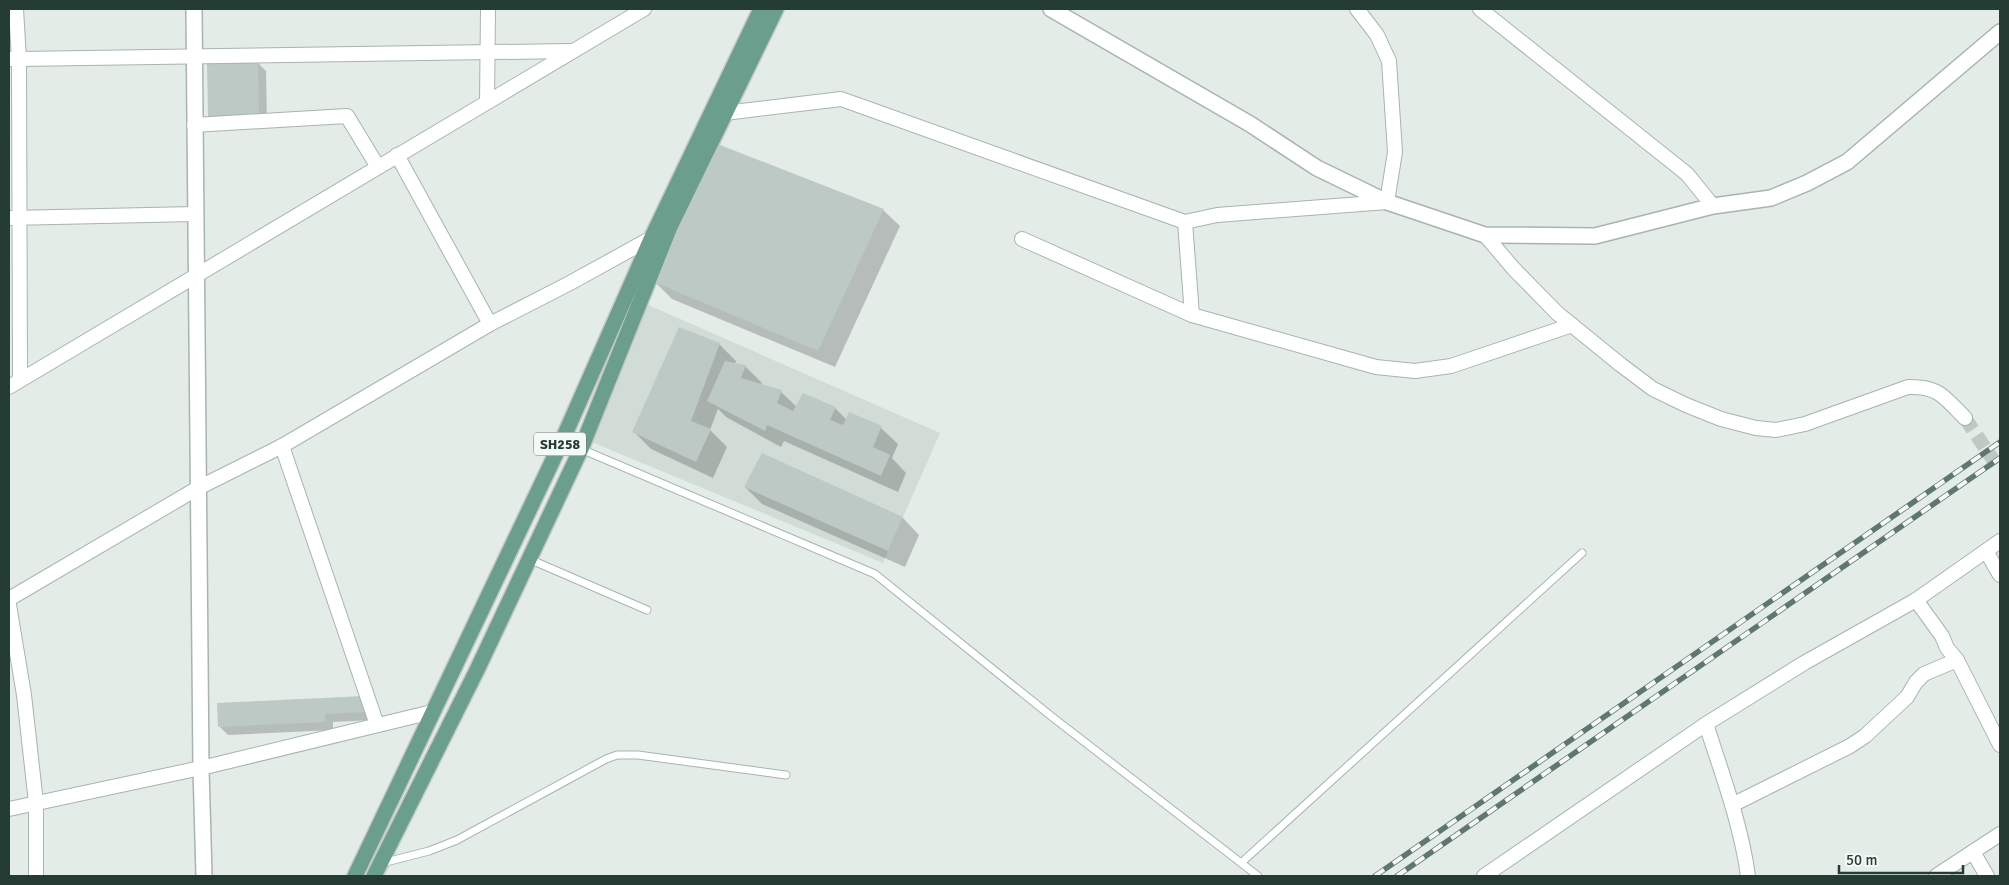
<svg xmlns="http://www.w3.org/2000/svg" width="2009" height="885" font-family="Signika,sans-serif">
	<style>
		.built { fill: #d2dcd7 }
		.shadow { fill: #0003 }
		.building { fill: #bcc9c4 }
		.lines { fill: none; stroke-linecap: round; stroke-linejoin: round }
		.minor-tunnel { stroke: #bec9c4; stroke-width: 14; stroke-dasharray: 14 7; stroke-linecap: butt }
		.service-casing { stroke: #a7b4af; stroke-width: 9 }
		.minor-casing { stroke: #a7b4af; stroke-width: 16 }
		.tertiary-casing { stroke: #a7b4af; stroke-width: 18 }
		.primary-casing { stroke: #c2c8c6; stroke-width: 18 }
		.service { stroke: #fff; stroke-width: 7 }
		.minor { stroke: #fff; stroke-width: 14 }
		.tertiary { stroke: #fff; stroke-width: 15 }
		.primary { stroke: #6c9e8e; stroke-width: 15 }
		.rail-casing { stroke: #5f7770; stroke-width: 5.5 }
		.rail { stroke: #f4f9f6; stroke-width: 4; stroke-dasharray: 11; stroke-linecap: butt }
		.labels { text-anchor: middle; stroke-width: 4.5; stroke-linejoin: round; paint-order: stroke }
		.shield { fill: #f4f9f6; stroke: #63756f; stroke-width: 1 }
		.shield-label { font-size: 14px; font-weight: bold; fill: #253c35 }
	</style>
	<rect width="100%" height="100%" fill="#e4ece8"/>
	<path class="built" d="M 639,301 L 940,433 L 883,563 L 577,436 Z"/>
	<g class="shadow">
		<path d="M 257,62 L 266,71 L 267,123 L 218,124 L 209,116 Z"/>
		<path d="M 883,210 L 900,226 L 835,367 L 672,299 L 655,282 Z"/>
		<path d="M 719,344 L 736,361 L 735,364 L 745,366 L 762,383 L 761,385 L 781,392 L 797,407 L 835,408 L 847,420 L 881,428 L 898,444 L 892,458 L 906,473 L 898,492 L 784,441 L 781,447 L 726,417 L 718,409 L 710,430 L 727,447 L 713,478 L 651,449 L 634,432 Z"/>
		<path d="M 745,487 L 903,518 L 919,535 L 905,567 L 762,504 Z"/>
		<path d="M 364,697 L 373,720 L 333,722 L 333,730 L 228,735 L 220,727 Z"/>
	</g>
	<g class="building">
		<path d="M 258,61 L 259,115 L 208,116 L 207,62 Z"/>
		<path d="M 715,143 L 884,209 L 818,351 L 654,282 Z"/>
		<path d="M 679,327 L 720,343 L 691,421 L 711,429 L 696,462 L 632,432 Z"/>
		<path d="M 725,361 L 746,365 L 741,378 L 782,390 L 777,403 L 793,411 L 803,393 L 836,407 L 830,420 L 843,425 L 849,412 L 882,426 L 873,447 L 890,455 L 881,476 L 767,425 L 765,431 L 707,401 Z"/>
		<path d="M 762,453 L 903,517 L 888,551 L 744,487 Z"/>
		<path d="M 364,696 L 365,712 L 325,714 L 325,722 L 218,727 L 217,703 Z"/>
	</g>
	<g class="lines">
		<path class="minor-tunnel" d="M 1965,418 L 2000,470"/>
		<g class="service-casing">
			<g id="service">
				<path d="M 581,449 L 875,574 L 1051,716 L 1258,876"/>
				<path d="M 529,559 L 647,610"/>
				<path d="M 382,863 L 429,851 L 457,840 L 606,759 L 617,755 L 638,755 L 786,775"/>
				<path d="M 1241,863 L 1582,553"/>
			</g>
		</g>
		<g class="minor-casing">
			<g id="minor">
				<path d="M 16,9 L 19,59 L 570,51"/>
				<path d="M 1480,9 L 1687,174 L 1713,206"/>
				<path d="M 9,59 L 19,59 L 20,380"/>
				<path d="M 487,102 L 488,9"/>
				<path d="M 725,113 L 841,99 L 1185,222"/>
				<path d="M 194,125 L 347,116 L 378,167"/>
				<path d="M 397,155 L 490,324"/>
				<path d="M 9,218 L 195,214"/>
				<path d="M 1485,235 L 1513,268 L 1557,313 L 1621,365 L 1653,389 L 1686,405 L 1721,419 L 1756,428 L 1776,430 L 1805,424 L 1908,387 C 1939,386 1944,397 1965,418"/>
				<path d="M 1022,239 L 1192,315 L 1376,367 L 1415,371 L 1451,366 L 1572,325"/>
				<path d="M 1192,315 L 1185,222 L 1217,215 L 1387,202 L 1395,152 L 1389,61 L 1377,35 L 1357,9"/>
				<path d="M 9,387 L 644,9"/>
				<path d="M 282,446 L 377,725"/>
				<path d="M 1986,551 L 2000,575"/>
				<path d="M 9,599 L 198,488 L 282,446 L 490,324 L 570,283 L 657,235"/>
				<path d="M 1916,600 L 1942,636 L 1947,648 L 1957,660 L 2000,745"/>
				<path d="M 9,605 L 24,695 L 36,803 L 36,876"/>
				<path d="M 1706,724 C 1722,774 1741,824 1748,876"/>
				<path d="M 1732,805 L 1850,746 L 1865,736 L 1907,697 L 1916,682 L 1924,674 L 1957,660"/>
				<path d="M 9,809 L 201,768 L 432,712"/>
				<path d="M 1973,852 L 1987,876"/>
				<path d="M 1484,876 L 1706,724 L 1804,663 L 1916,600 L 2000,541"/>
				<path d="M 1936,876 L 2000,834"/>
			</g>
		</g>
		<g class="tertiary-casing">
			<g id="tertiary">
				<path d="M 194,9 L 201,768 L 204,876"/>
				<path d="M 1051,9 L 1250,124 L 1317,168 L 1387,202 L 1485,235 L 1595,236 L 1713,206 L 1771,198 L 1807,183 L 1847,162 L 2000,32"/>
			</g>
		</g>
		<g class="primary-casing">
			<g id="primary">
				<path d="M 355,876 L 562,441 L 652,237 L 761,9"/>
				<path d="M 374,876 L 477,670 L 581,449 L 670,227 L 776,9"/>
			</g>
		</g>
		<use href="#service" class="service"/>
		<use href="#minor" class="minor"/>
		<use href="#tertiary" class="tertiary"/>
		<use href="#primary" class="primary"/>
		<g class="rail-casing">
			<g id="rail">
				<path d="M 1375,876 L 2000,442"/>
				<path d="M 1397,876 L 2000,458"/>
			</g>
		</g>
		<use href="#rail" class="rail"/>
	</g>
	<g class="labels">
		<rect class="shield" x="534" y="432.5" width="52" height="23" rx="4"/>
		<g class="shield-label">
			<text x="560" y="449">SH258</text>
		</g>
	</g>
	<rect width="2009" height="885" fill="none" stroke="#253c35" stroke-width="20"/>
	<path d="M1839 865v8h124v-8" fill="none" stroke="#253c35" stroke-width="2.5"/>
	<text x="1846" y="865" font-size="15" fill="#253c35" stroke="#f4f9f6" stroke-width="4" paint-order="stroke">50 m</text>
</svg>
